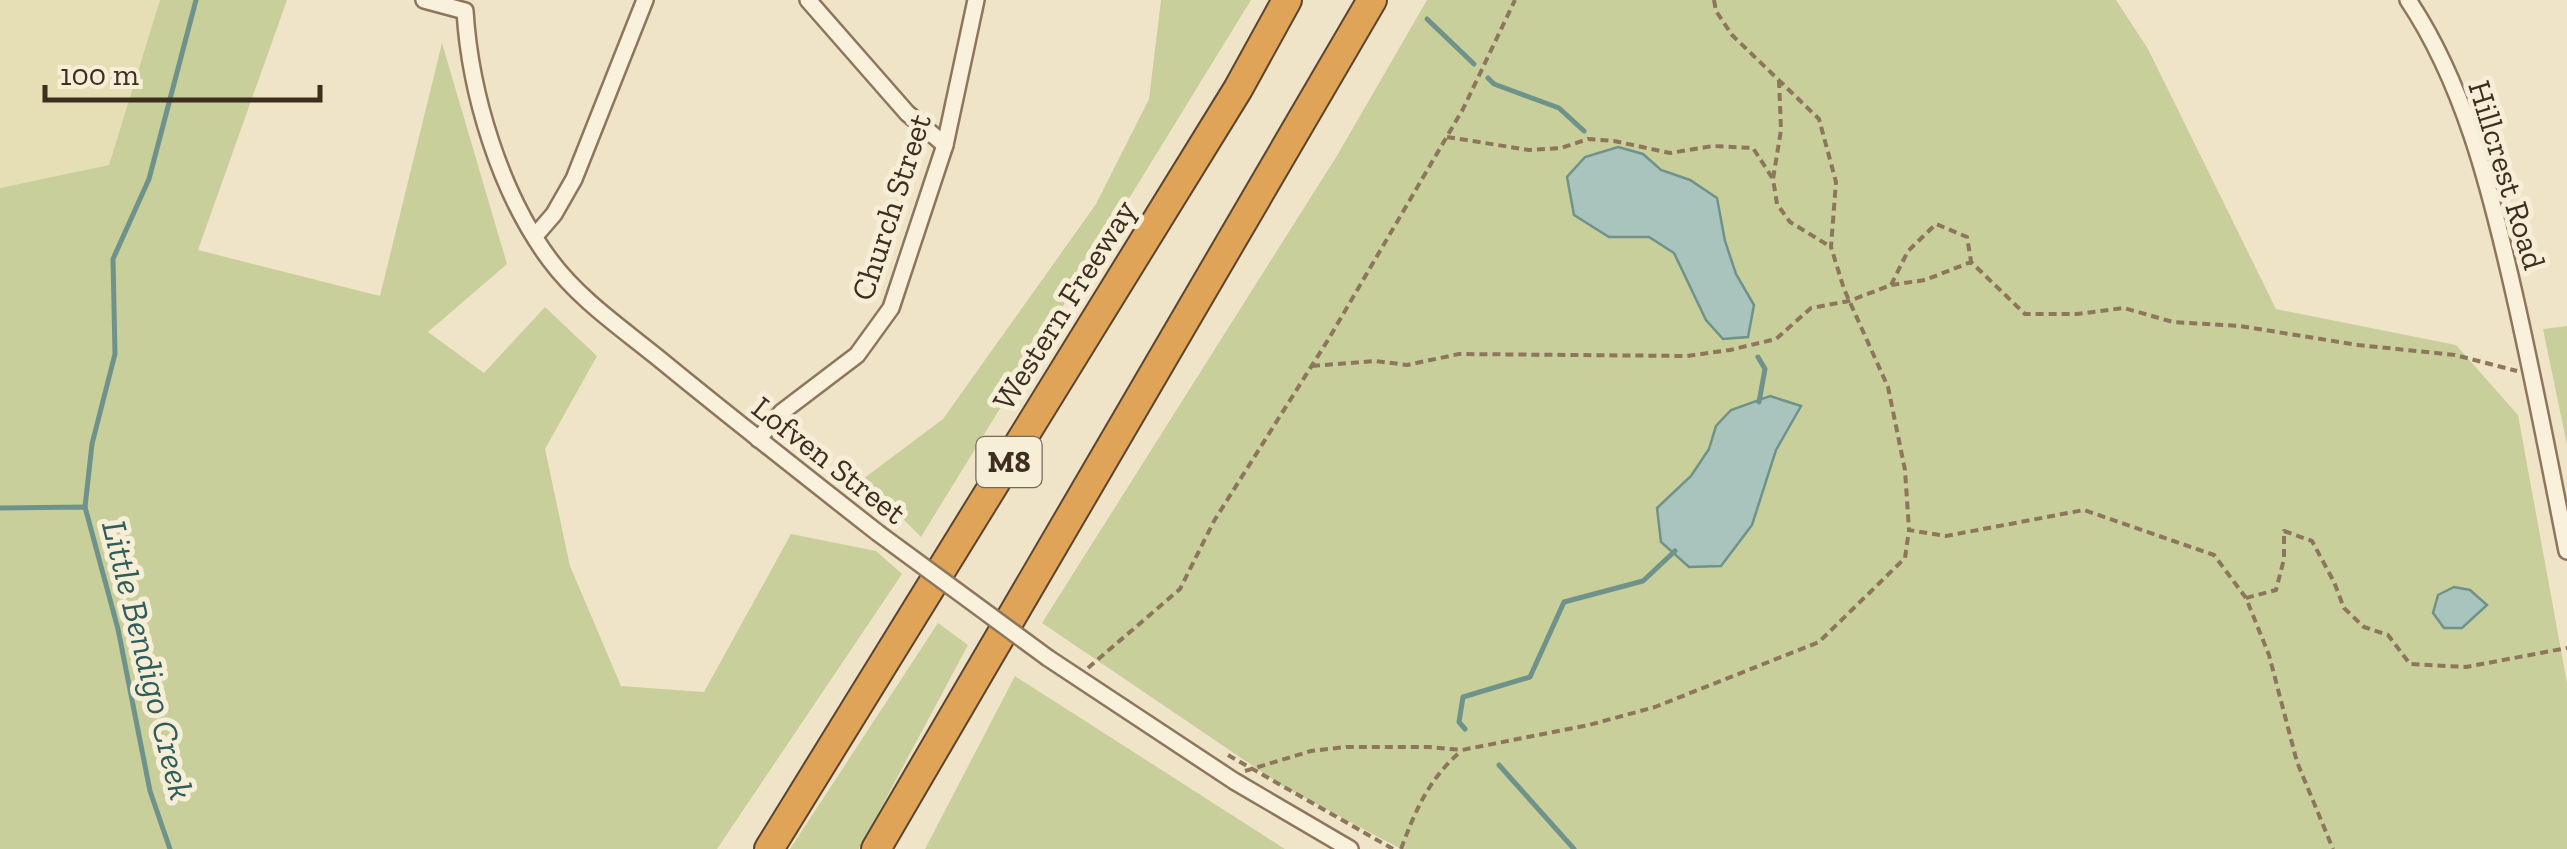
<svg xmlns="http://www.w3.org/2000/svg" width="2567" height="849" font-family="'Zilla Slab',serif">
	<style>
		.farmland { fill: #e6deb5 }
		.green { fill: #c9cf9b }
		.water { fill: #a9c4bc; stroke: #6f938a; stroke-width: 2.5 }
		.lines { fill: none; stroke-linecap: round; stroke-linejoin: round }
		.stream { stroke: #6f938a; stroke-width: 5 }
		.street-casing { stroke: #8d765c; stroke-width: 20 }
		.highway-casing { stroke: #5b4430; stroke-width: 32 }
		.path { stroke: #8d765c; stroke-width: 4; stroke-dasharray: 8 5; stroke-linecap: butt }
		.street { stroke: #faf1dc; stroke-width: 15 }
		.highway { stroke: #e0a458; stroke-width: 28 }
		.street-bridge-casing { stroke: #8d765c; stroke-width: 20; stroke-linecap: butt }
		.street-bridge { stroke: #faf1dc; stroke-width: 15 }
		.labels { text-anchor: middle; stroke-width: 10; stroke-linejoin: round; paint-order: stroke }
		.shield { fill: #f7eed8; stroke: #756857; stroke-width: 2.5 }
		.shield-label { font-size: 30px; font-weight: bold; fill: #3d2e20 }
		.street-label { font-size: 32px; fill: #3d2e20; stroke: #f7eed8 }
		.water-label { font-size: 35px; font-style: italic; fill: #2f5d5a; stroke: #f7eed8 }
	</style>
	<rect width="100%" height="100%" fill="#f0e4c8"/>
	<path class="farmland" d="M 0,0 L 160,0 L 109,165 L 0,188 Z"/>
	<g class="green">
		<path d="M 160,0 L 287,0 L 198,250 L 380,296 L 442,43 L 507,264 L 428,332 L 484,373 L 545,307 L 597,356 L 545,449 L 570,566 L 621,686 L 704,692 L 791,534 L 876,551 L 902,574 L 717,849 L 0,849 L 0,188 L 109,165 Z"/>
		<path d="M 1161,0 L 1251,0 L 921,537 L 863,479 L 943,419 L 1096,204 L 1149,99 Z"/>
		<path d="M 1427,0 L 2116,0 L 2148,49 L 2276,309 L 2456,345 L 2518,415 L 2567,683 L 2567,849 L 1401,849 L 1284,787 L 1042,623 L 1338,154 Z"/>
		<path d="M 2567,326 L 2567,445 L 2543,329 Z"/>
		<path d="M 938,623 L 968,645 L 859,849 L 790,849 Z"/>
		<path d="M 1015,676 L 1285,849 L 925,849 Z"/>
	</g>
	<g class="water">
		<path d="M 1618,147 L 1643,154 L 1661,170 L 1690,180 L 1717,198 L 1725,241 L 1736,274 L 1754,305 L 1748,337 L 1723,339 L 1706,320 L 1674,253 L 1649,237 L 1609,237 L 1574,215 L 1567,177 L 1585,157 Z"/>
		<path d="M 1770,396 L 1801,406 L 1776,450 L 1752,525 L 1721,566 L 1689,567 L 1661,542 L 1657,508 L 1691,476 L 1709,449 L 1716,426 L 1731,410 Z"/>
		<path d="M 2454,587 L 2470,590 L 2487,605 L 2462,628 L 2444,628 L 2433,613 L 2438,595 Z"/>
	</g>
	<g class="lines">
		<g class="stream">
			<path d="M 1427,19 L 1474,64"/>
			<path d="M 1488,78 L 1494,84 L 1559,108 L 1584,131"/>
			<path d="M 1758,357 L 1765,369 L 1759,402"/>
			<path d="M 85,507 L 92,444 L 115,354 L 113,259 L 149,179 L 196,0"/>
			<path d="M 0,508 L 85,507 L 118,629 L 150,791 L 170,849"/>
			<path d="M 1465,729 L 1459,722 L 1463,697 L 1530,677 L 1564,602 L 1643,581 L 1675,551"/>
			<path d="M 1499,765 L 1574,849"/>
		</g>
		<g class="street-casing">
			<g id="street">
				<path d="M 424,0 L 465,11 C 470,93 500,193 550,260 C 579,299 620,327 657,357 C 730,417 804,475 878,533"/>
				<path d="M 808,0 L 907,113 L 945,145"/>
				<path d="M 2408,0 C 2463,82 2489,185 2511,280 C 2532,370 2549,460 2567,551"/>
				<path d="M 535,236 L 554,214 L 574,179 L 645,0"/>
				<path d="M 758,439 L 782,412 L 857,355 L 891,308 L 945,145 L 976,0"/>
				<path d="M 1048,658 L 1234,781 L 1350,849"/>
			</g>
		</g>
		<g class="highway-casing">
			<g id="highway">
				<path d="M 769,849 L 1238,89 L 1287,0"/>
				<path d="M 876,849 L 1372,0"/>
			</g>
		</g>
		<g class="path">
			<path d="M 1714,0 L 1716,11 L 1732,35 L 1819,119 L 1836,182 L 1831,247 L 1844,289 L 1888,387 L 1905,470 L 1909,530 L 1946,536 L 2084,510 L 2214,555 L 2246,598 L 2269,655 L 2297,762 L 2333,849"/>
			<path d="M 1779,80 L 1781,130 L 1773,179 L 1777,204 L 1790,222 L 1831,247"/>
			<path d="M 1447,137 L 1529,150 L 1561,148 L 1588,139 L 1614,141 L 1670,153 L 1713,146 L 1753,148 L 1773,179"/>
			<path d="M 1891,285 L 1908,251 L 1936,224 L 1967,237 L 1971,261"/>
			<path d="M 1312,366 L 1375,361 L 1407,365 L 1459,354 L 1687,356 L 1730,350 L 1776,339 L 1811,308 L 1849,301 L 1891,285 L 1925,280 L 1971,262 L 2025,314 L 2077,314 L 2124,308 L 2173,322 L 2240,326 L 2358,345 L 2455,355 L 2517,371"/>
			<path d="M 2246,598 L 2276,590 L 2284,559 L 2284,531 L 2312,541 L 2334,582 L 2344,608 L 2364,627 L 2388,635 L 2410,664 L 2466,667 L 2567,648"/>
			<path d="M 1088,668 L 1180,589 L 1214,521 L 1328,340 L 1463,109 L 1515,0"/>
			<path d="M 1228,755 L 1393,849"/>
			<path d="M 1245,771 L 1311,751 L 1346,747 L 1429,747 L 1462,750 L 1589,725 L 1655,707 L 1819,642 L 1905,558 L 1909,530"/>
			<path d="M 1401,849 C 1415,811 1429,779 1460,752"/>
		</g>
		<use href="#street" class="street"/>
		<use href="#highway" class="highway"/>
		<g class="street-bridge-casing">
			<path id="street-bridge" d="M 878,533 L 1048,658"/>
		</g>
		<use href="#street-bridge" class="street-bridge"/>
	</g>
	<g class="labels">
		<rect class="shield" x="976.5" y="437" width="65" height="50" rx="8"/>
		<g class="shield-label">
			<text x="1009" y="472">M8</text>
		</g>
		<g class="street-label">
			<text transform="translate(2507 175) rotate(73)" y="11">Hillcrest Road</text>
			<text transform="translate(891 207) rotate(-72)" y="11">Church Street</text>
			<text transform="translate(1064 305) rotate(-58)" y="11">Western Freeway</text>
			<text transform="translate(829 460) rotate(38)" y="11">Lofven Street</text>
		</g>
		<g class="water-label">
			<text transform="translate(148 660) rotate(76)" y="12">Little Bendigo Creek</text>
		</g>
	</g>
	<path d="M45 85v15h275v-15" fill="none" stroke="#3d2e20" stroke-width="5"/>
	<text x="60" y="85" font-size="30" fill="#3d2e20" stroke="#f7eed8" stroke-width="8" paint-order="stroke">100 m</text>
</svg>
